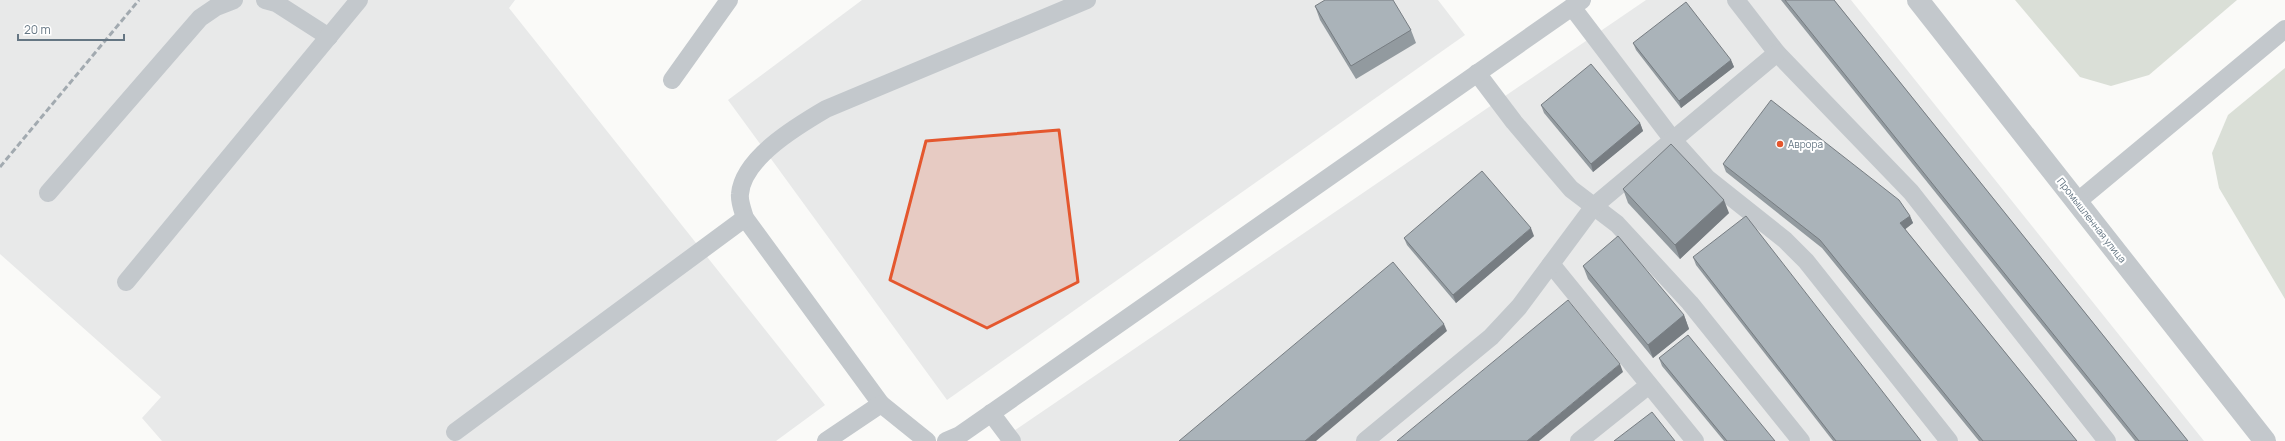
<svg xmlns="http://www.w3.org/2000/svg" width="2285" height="441" font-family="Manrope,sans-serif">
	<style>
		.built { fill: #e8e9e9 }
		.green { fill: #dadfd7 }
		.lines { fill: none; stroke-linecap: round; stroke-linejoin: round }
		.service { stroke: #c3c8cc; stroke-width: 18 }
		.minor { stroke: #c3c8cc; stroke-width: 22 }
		.rail { stroke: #a2aab0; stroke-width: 3; stroke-dasharray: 6 3; stroke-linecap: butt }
		.wall { fill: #929a9f }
		.shaded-wall { fill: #777d82 }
		.building { fill: #aab3b9; stroke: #777d82 }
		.marked { fill: #e4572e; fill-opacity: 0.2; stroke: #e4572e; stroke-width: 3; stroke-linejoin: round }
		.poi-dot { fill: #e4572e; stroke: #fff; stroke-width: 1.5 }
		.labels { text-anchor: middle; stroke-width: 4; stroke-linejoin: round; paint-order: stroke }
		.poi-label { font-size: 10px; fill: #657683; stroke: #fff; text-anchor: start }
		.street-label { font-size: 10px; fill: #657683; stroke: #fff }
	</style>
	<rect width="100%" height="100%" fill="#fafaf8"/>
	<g class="built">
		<path d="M 0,0 L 515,0 L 509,8 L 825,405 L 776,441 L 162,441 L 142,418 L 161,397 L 0,254 Z"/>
		<path d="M 862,0 L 1438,0 L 1465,35 L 947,400 L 728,100 Z"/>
		<path d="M 1646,0 L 1851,0 L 2204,441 L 999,441 Z"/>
	</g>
	<g class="green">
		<path d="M 2015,0 L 2237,0 L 2149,75 L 2111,86 L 2080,77 Z"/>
		<path d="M 2285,68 L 2285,299 L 2219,188 L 2212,153 L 2228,115 Z"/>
	</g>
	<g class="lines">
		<g class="service">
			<path d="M 265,0 L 276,3 L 329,37"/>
			<path d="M 1736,0 L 1777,53 L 1911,192 L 2107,441"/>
			<path d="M 1572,7 L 1673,140 L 1707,178 L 1785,240 L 1806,261 L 1949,441"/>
			<path d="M 1477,73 L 1514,122 L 1571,189 L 1617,224 L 1690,303 L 1801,441"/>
			<path d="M 672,80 L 729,0"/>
			<path d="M 48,193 L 200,18 L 216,7 L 234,0"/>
			<path d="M 2078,201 L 2285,29"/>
			<path d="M 1551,264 L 1695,441"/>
			<path d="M 126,282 L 359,0"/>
			<path d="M 881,404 L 745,218 C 743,211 739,201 740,194 C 743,158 797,126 826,109 L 1087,0"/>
			<path d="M 991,413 L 1012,441"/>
			<path d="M 455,432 L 745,218"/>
			<path d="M 826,441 L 881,404 L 927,441"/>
			<path d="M 946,441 L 960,435 L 1582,0"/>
			<path d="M 1365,441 L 1491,337 L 1519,307 L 1594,206 L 1777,53"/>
			<path d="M 1579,441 L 1649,385"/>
		</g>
		<path class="minor" d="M 1918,0 L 2265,441"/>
		<path class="rail" d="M 0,167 L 139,0"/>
	</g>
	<g class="wall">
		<path d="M 1781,0 L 1834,0 L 2188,441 L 2135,441 Z"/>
		<path d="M 1315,6 L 1411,30 L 1416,43 L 1356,79 L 1320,20 Z"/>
		<path d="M 1633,43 L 1731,60 L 1734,67 L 1681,108 L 1636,50 Z"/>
		<path d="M 1541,105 L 1640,123 L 1643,131 L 1593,172 L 1544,113 Z"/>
		<path d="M 1723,164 L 1910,216 L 1913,223 L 1905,229 L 2077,441 L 1979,441 L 1822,248 L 1726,172 Z"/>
		<path d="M 1623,189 L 1729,213 L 1680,259 L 1628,203 Z"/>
		<path d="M 1534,236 L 1456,303 L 1407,245 L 1404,238 Z"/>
		<path d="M 1693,257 L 1921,441 L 1833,441 L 1696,265 Z"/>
		<path d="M 1583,266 L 1684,315 L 1689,329 L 1653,358 L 1588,279 Z"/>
		<path d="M 1659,358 L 1775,441 L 1724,441 L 1662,366 Z"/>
	</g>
	<g class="shaded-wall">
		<path d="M 1731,60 L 1734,67 L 1681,108 L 1679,101 Z"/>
		<path d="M 1640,123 L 1643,131 L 1593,172 L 1591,164 Z"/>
		<path d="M 1724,200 L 1729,213 L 1680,259 L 1675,245 Z"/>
		<path d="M 1910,216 L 1913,223 L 1903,231 L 1900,223 Z"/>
		<path d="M 1531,228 L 1534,236 L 1456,303 L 1453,295 Z"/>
		<path d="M 1684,315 L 1689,329 L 1653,358 L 1648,345 Z"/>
		<path d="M 1444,324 L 1447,331 L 1316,441 L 1305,441 Z"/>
		<path d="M 1620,364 L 1623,372 L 1539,441 L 1527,441 Z"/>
	</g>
	<g class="building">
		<path d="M 1325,0 L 1393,0 L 1411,30 L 1351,66 L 1315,6 Z"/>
		<path d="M 1785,0 L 1834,0 L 2188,441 L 2139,441 Z"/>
		<path d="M 1686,2 L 1731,60 L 1679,101 L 1633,43 Z"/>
		<path d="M 1591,64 L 1640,123 L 1591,164 L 1541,105 Z"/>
		<path d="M 1771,100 L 1899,200 L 1910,216 L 1900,223 L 2077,441 L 1983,441 L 1820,240 L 1723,164 Z"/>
		<path d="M 1671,144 L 1724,200 L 1675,245 L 1623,189 Z"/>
		<path d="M 1482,171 L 1531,228 L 1453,295 L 1404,238 Z"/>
		<path d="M 1746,216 L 1921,441 L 1836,441 L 1693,257 Z"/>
		<path d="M 1618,236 L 1684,315 L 1648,345 L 1583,266 Z"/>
		<path d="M 1393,262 L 1444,324 L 1305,441 L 1179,441 Z"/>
		<path d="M 1568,300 L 1620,364 L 1527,441 L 1397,441 Z"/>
		<path d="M 1688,335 L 1775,441 L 1727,441 L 1659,358 Z"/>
		<path d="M 1652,412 L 1675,441 L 1614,441 Z"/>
	</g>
	<path class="marked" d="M 1059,130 L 1078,282 L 987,328 L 890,280 L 926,141 Z"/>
	<circle class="poi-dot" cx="1780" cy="144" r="4"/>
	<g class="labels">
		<g class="poi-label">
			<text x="1788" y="148">Аврора</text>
		</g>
		<g class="street-label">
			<text transform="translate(2092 220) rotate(52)" y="4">Промышленная улица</text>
		</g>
	</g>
	<path d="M18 34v6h106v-6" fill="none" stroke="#657683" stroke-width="2"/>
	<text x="24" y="34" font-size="12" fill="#657683" stroke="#ffffff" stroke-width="3" paint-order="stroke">20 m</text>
</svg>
